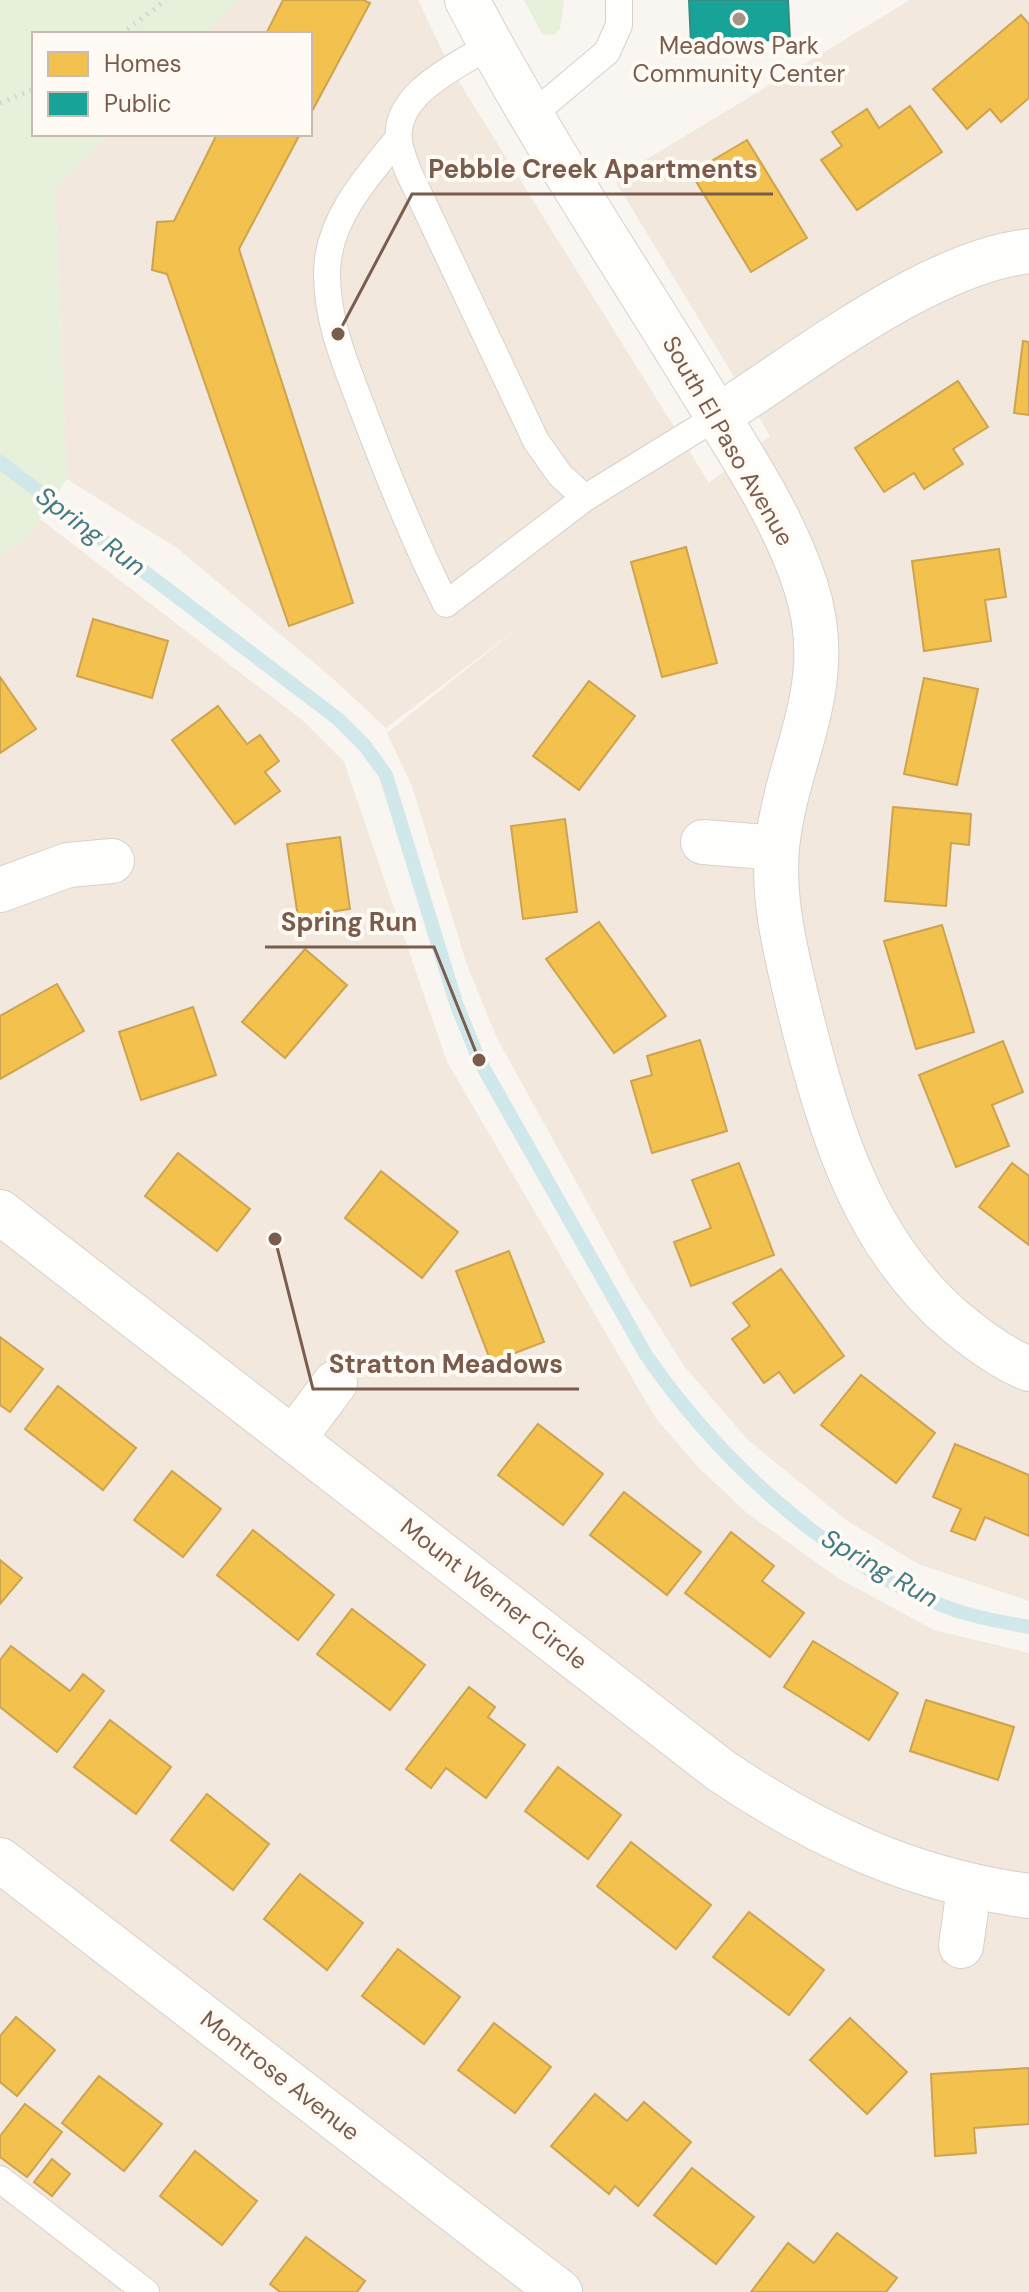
<svg xmlns="http://www.w3.org/2000/svg" width="1029" height="2292" font-family="'DM Sans',sans-serif">
	<style>
		.residential { fill: #f2e8de }
		.green { fill: #e7f0db }
		.homes { fill: #f2c14e; stroke: #cea34e; stroke-width: 2 }
		.public { fill: #17a398; stroke: #358e82; stroke-width: 2 }
		.lines { fill: none; stroke-linecap: round; stroke-linejoin: round }
		.stream { stroke: #d0e8ea; stroke-width: 14 }
		.lane-casing { stroke: #d7d1cb; stroke-width: 28 }
		.street-casing { stroke: #d7d1cb; stroke-width: 46 }
		.path { stroke: #dcd5d0; stroke-width: 5; stroke-dasharray: 2 6; stroke-linecap: butt }
		.lane { stroke: #fefefd; stroke-width: 26 }
		.street { stroke: #fefefd; stroke-width: 44 }
		.poi-dot { fill: #a69286; stroke: #fffaf3; stroke-width: 3 }
		.labels { text-anchor: middle; stroke-width: 8; stroke-linejoin: round; paint-order: stroke }
		.poi-label { font-size: 24px; fill: #7a5c4d; stroke: #fffaf3 }
		.street-label { font-size: 24px; fill: #7a5c4d; stroke: #fffaf3 }
		.water-label { font-size: 26px; font-style: italic; fill: #437c86; stroke: #fffaf3 }
		.leader { fill: none; stroke: #7a5c4d; stroke-width: 3 }
		.callout-dot { fill: #7a5c4d; stroke: #fffaf3; stroke-width: 3 }
		.callout-label { font-size: 26px; text-anchor: middle; font-weight: bold; fill: #7a5c4d; stroke: #fffaf3; stroke-width: 8; stroke-linejoin: round; paint-order: stroke }
	</style>
	<rect width="100%" height="100%" fill="#f9f5f0"/>
	<g class="residential">
		<path d="M 238,0 L 418,0 L 451,69 L 709,483 L 770,436 L 614,179 L 910,0 L 1029,0 L 1029,1601 L 918,1564 L 846,1520 L 748,1440 L 685,1367 L 634,1287 L 497,1038 L 467,965 L 412,786 L 387,733 L 519,627 L 386,728 L 330,676 L 177,548 L 67,479 L 55,190 L 109,134 L 310,134 L 310,34 L 206,34 Z"/>
		<path d="M 40,519 L 302,720 L 344,762 L 447,1062 L 655,1417 L 698,1467 L 746,1512 L 838,1578 L 934,1630 L 1029,1653 L 1029,2292 L 0,2292 L 0,555 L 27,538 Z"/>
	</g>
	<g class="green">
		<path d="M 0,0 L 238,0 L 206,34 L 34,34 L 34,134 L 109,134 L 55,190 L 67,479 L 27,538 L 0,555 Z"/>
		<path d="M 524,0 L 564,0 L 560,29 L 554,35 L 542,34 Z"/>
	</g>
	<g class="homes">
		<path d="M 283,0 L 363,0 L 370,3 L 310,115 L 310,34 L 266,34 Z"/>
		<path d="M 1021,15 L 1029,24 L 1029,98 L 1001,122 L 990,109 L 967,129 L 933,89 Z"/>
		<path d="M 910,106 L 942,152 L 857,210 L 821,160 L 842,146 L 832,132 L 867,109 L 879,128 Z"/>
		<path d="M 217,134 L 300,134 L 239,249 L 353,603 L 289,626 L 167,274 L 152,270 L 157,222 L 174,221 Z"/>
		<path d="M 747,140 L 807,238 L 751,272 L 691,173 Z"/>
		<path d="M 1023,341 L 1029,342 L 1029,415 L 1014,413 Z"/>
		<path d="M 958,381 L 988,427 L 953,449 L 963,464 L 924,489 L 914,473 L 884,492 L 855,448 Z"/>
		<path d="M 686,547 L 717,663 L 662,677 L 631,562 Z"/>
		<path d="M 999,549 L 1006,597 L 985,600 L 991,641 L 924,651 L 912,561 Z"/>
		<path d="M 93,619 L 168,641 L 152,698 L 77,676 Z"/>
		<path d="M 0,677 L 36,729 L 0,753 Z"/>
		<path d="M 924,678 L 978,689 L 957,785 L 904,774 Z"/>
		<path d="M 589,681 L 635,716 L 579,790 L 533,756 Z"/>
		<path d="M 218,706 L 247,744 L 260,735 L 279,761 L 265,772 L 280,791 L 235,824 L 172,740 Z"/>
		<path d="M 893,807 L 971,814 L 969,845 L 951,843 L 946,906 L 885,901 Z"/>
		<path d="M 565,819 L 577,912 L 523,919 L 511,826 Z"/>
		<path d="M 340,837 L 350,909 L 298,917 L 287,844 Z"/>
		<path d="M 599,922 L 666,1016 L 614,1053 L 546,959 Z"/>
		<path d="M 942,925 L 974,1032 L 916,1049 L 884,941 Z"/>
		<path d="M 305,949 L 347,985 L 285,1058 L 242,1022 Z"/>
		<path d="M 57,984 L 84,1031 L 0,1079 L 0,1016 Z"/>
		<path d="M 193,1007 L 216,1075 L 141,1100 L 119,1032 Z"/>
		<path d="M 700,1040 L 727,1131 L 652,1153 L 631,1081 L 652,1075 L 647,1056 Z"/>
		<path d="M 1003,1041 L 1023,1092 L 992,1105 L 1009,1146 L 956,1167 L 919,1075 Z"/>
		<path d="M 178,1153 L 250,1209 L 217,1251 L 145,1196 Z"/>
		<path d="M 739,1163 L 774,1255 L 691,1286 L 674,1242 L 711,1228 L 692,1180 Z"/>
		<path d="M 1012,1163 L 1029,1176 L 1029,1245 L 979,1207 Z"/>
		<path d="M 381,1171 L 458,1232 L 422,1278 L 345,1218 Z"/>
		<path d="M 509,1251 L 544,1342 L 491,1362 L 456,1271 Z"/>
		<path d="M 781,1269 L 844,1356 L 794,1393 L 779,1372 L 764,1383 L 732,1339 L 750,1326 L 733,1303 Z"/>
		<path d="M 0,1337 L 43,1369 L 10,1412 L 0,1405 Z"/>
		<path d="M 861,1375 L 935,1433 L 896,1483 L 821,1425 Z"/>
		<path d="M 58,1386 L 136,1448 L 103,1490 L 25,1429 Z"/>
		<path d="M 538,1424 L 603,1474 L 563,1525 L 498,1475 Z"/>
		<path d="M 955,1444 L 1029,1475 L 1029,1536 L 985,1517 L 975,1540 L 951,1531 L 961,1509 L 933,1497 Z"/>
		<path d="M 172,1471 L 221,1509 L 183,1557 L 134,1520 Z"/>
		<path d="M 624,1492 L 701,1552 L 667,1595 L 590,1535 Z"/>
		<path d="M 253,1530 L 334,1595 L 298,1640 L 217,1575 Z"/>
		<path d="M 731,1532 L 774,1566 L 762,1581 L 804,1613 L 770,1657 L 685,1593 Z"/>
		<path d="M 0,1560 L 22,1578 L 0,1604 Z"/>
		<path d="M 352,1609 L 425,1665 L 390,1710 L 317,1654 Z"/>
		<path d="M 813,1641 L 898,1693 L 869,1740 L 784,1687 Z"/>
		<path d="M 11,1646 L 70,1691 L 83,1674 L 104,1691 L 57,1752 L 0,1707 L 0,1660 Z"/>
		<path d="M 469,1687 L 495,1707 L 488,1717 L 525,1745 L 486,1798 L 446,1768 L 431,1788 L 406,1769 Z"/>
		<path d="M 926,1700 L 1014,1727 L 998,1780 L 910,1751 Z"/>
		<path d="M 110,1720 L 171,1767 L 136,1814 L 74,1767 Z"/>
		<path d="M 558,1767 L 621,1815 L 588,1859 L 525,1811 Z"/>
		<path d="M 207,1794 L 269,1844 L 233,1890 L 171,1840 Z"/>
		<path d="M 631,1842 L 711,1905 L 676,1949 L 597,1886 Z"/>
		<path d="M 300,1874 L 363,1923 L 327,1970 L 264,1919 Z"/>
		<path d="M 749,1912 L 824,1970 L 789,2015 L 713,1957 Z"/>
		<path d="M 398,1949 L 460,1997 L 424,2044 L 362,1996 Z"/>
		<path d="M 16,2017 L 55,2050 L 17,2096 L 0,2082 L 0,2036 Z"/>
		<path d="M 850,2018 L 907,2072 L 867,2114 L 810,2060 Z"/>
		<path d="M 494,2023 L 551,2067 L 515,2113 L 458,2070 Z"/>
		<path d="M 1029,2068 L 1029,2124 L 974,2128 L 976,2153 L 935,2156 L 931,2074 Z"/>
		<path d="M 99,2076 L 162,2124 L 124,2171 L 62,2123 Z"/>
		<path d="M 595,2094 L 627,2121 L 644,2102 L 691,2142 L 638,2206 L 615,2186 L 609,2194 L 551,2146 Z"/>
		<path d="M 25,2104 L 62,2132 L 27,2177 L 0,2157 L 0,2136 Z"/>
		<path d="M 195,2151 L 257,2201 L 222,2245 L 160,2196 Z"/>
		<path d="M 52,2159 L 70,2174 L 52,2196 L 34,2182 Z"/>
		<path d="M 692,2168 L 754,2217 L 716,2264 L 654,2215 Z"/>
		<path d="M 837,2233 L 897,2278 L 886,2292 L 751,2292 L 788,2243 L 814,2263 Z"/>
		<path d="M 306,2237 L 365,2281 L 357,2292 L 280,2292 L 270,2284 Z"/>
	</g>
	<path class="public" d="M 689,0 L 788,0 L 790,39 L 691,45 Z"/>
	<g class="lines">
		<path class="stream" d="M 0,462 L 338,719 L 365,746 L 386,775 L 456,1003 L 479,1060 L 646,1355 C 718,1459 831,1566 952,1609 C 976,1618 1003,1622 1029,1627"/>
		<g class="lane-casing">
			<g id="lane">
				<path d="M 490,45 C 458,66 393,93 399,141 C 400,151 405,162 408,171 L 536,441 L 560,475 L 585,498 L 718,416"/>
				<path d="M 532,115 L 607,52 L 619,25 L 619,0"/>
				<path d="M 398,139 C 367,176 328,220 327,271 C 326,323 348,370 366,418 C 390,481 415,543 446,604 L 585,498"/>
				<path d="M 0,2179 L 146,2292"/>
			</g>
		</g>
		<g class="street-casing">
			<g id="street">
				<path d="M 467,0 C 534,129 616,251 692,375 C 733,442 782,512 806,587 C 838,686 787,754 777,847 C 772,904 788,961 801,1016 C 830,1130 863,1244 957,1323 C 979,1341 1003,1359 1029,1369"/>
				<path d="M 718,416 C 805,361 927,263 1029,251"/>
				<path d="M 703,842 L 777,848"/>
				<path d="M 0,890 L 68,865 L 112,861"/>
				<path d="M 0,1212 L 720,1770 C 818,1836 911,1880 1029,1896"/>
				<path d="M 294,1438 L 335,1383"/>
				<path d="M 0,1860 L 560,2292"/>
				<path d="M 961,1946 L 969,1888"/>
			</g>
		</g>
		<g class="path">
			<path d="M 121,34 L 166,0"/>
			<path d="M 0,103 L 34,89"/>
		</g>
		<use href="#lane" class="lane"/>
		<use href="#street" class="street"/>
	</g>
	<circle class="poi-dot" cx="739" cy="19" r="8"/>
	<g class="labels">
		<g class="poi-label">
			<text x="739" y="54">Meadows Park<tspan x="739" dy="28">Community Center</tspan></text>
		</g>
		<g class="street-label">
			<text transform="translate(728 441) rotate(60)" y="8">South El Paso Avenue</text>
			<text transform="translate(494 1594) rotate(38)" y="8">Mount Werner Circle</text>
			<text transform="translate(280 2076) rotate(38)" y="8">Montrose Avenue</text>
		</g>
		<g class="water-label">
			<text transform="translate(91 531) rotate(37)" y="9">Spring Run</text>
			<text transform="translate(880 1568) rotate(30)" y="9">Spring Run</text>
		</g>
	</g>
	<path class="leader" d="M338 334L412 194H773M479 1060L434 947H265M275 1239L313 1389H579"/>
	<g class="callout-dot">
		<circle cx="338" cy="334" r="8"/>
		<circle cx="479" cy="1060" r="8"/>
		<circle cx="275" cy="1239" r="8"/>
	</g>
	<g class="callout-label">
		<text x="593" y="178">Pebble Creek Apartments</text>
		<text x="349" y="931">Spring Run</text>
		<text x="446" y="1373">Stratton Meadows</text>
	</g>
	<rect x="32" y="32" width="280" height="104" fill="#fffaf3" stroke="#cabbb1" stroke-width="2"/>
	<rect x="48" y="52" width="40" height="24" fill="#f2c14e" stroke="#cabbb1" stroke-width="2"/>
	<text x="104" y="72" font-size="24" fill="#7a5c4d">Homes</text>
	<rect x="48" y="92" width="40" height="24" fill="#17a398" stroke="#cabbb1" stroke-width="2"/>
	<text x="104" y="112" font-size="24" fill="#7a5c4d">Public</text>
</svg>
